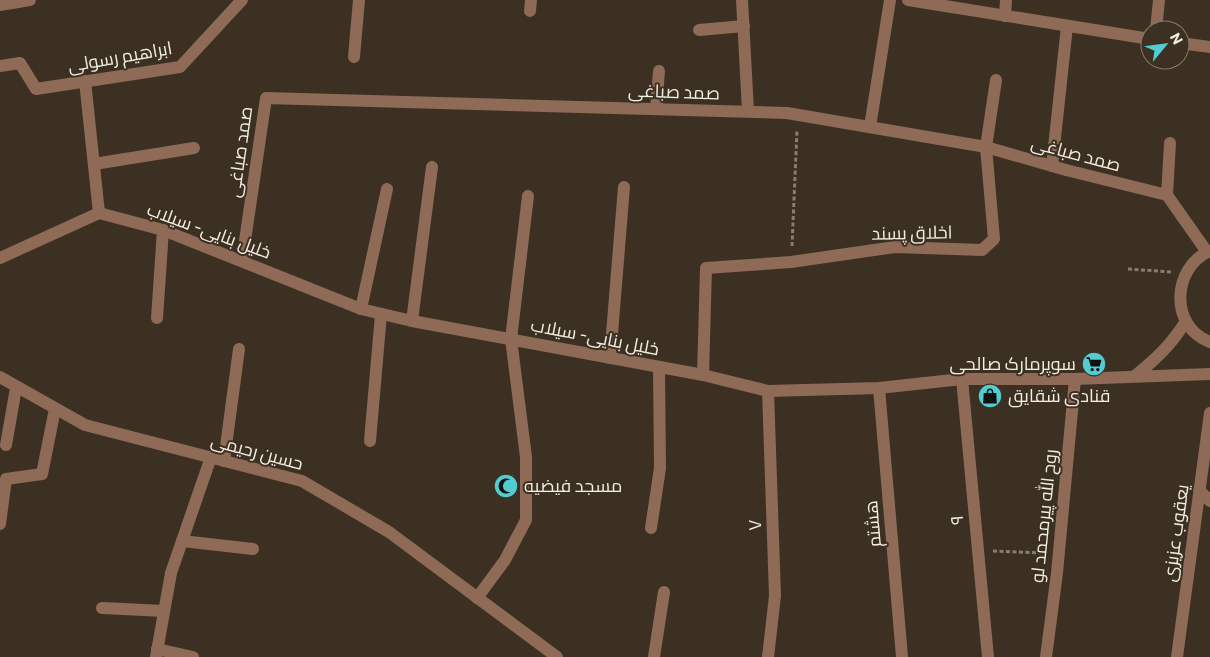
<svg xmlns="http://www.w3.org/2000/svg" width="1210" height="657" font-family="Commissioner,Cairo,sans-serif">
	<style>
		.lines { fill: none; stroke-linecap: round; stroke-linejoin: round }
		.path { stroke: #887e72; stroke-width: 3; stroke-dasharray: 4 2.5; stroke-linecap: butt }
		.minor { stroke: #8e6a57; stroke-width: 12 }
		.tertiary { stroke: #8e6a57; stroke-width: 12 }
		.labels { text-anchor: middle; stroke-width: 4; stroke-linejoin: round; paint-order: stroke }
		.street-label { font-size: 18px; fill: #f5eee4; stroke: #3b3021 }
		.poi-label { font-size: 18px; fill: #f5eee4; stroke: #3b3021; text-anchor: start }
	</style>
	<rect width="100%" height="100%" fill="#3b3021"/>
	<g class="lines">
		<g class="path">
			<path d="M 792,246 L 797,130"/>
			<path d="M 1128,269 L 1172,272"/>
			<path d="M 993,551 L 1045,553"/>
		</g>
		<g class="minor">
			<path d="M 742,0 L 748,111"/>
			<path d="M 908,0 L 1150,39"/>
			<path d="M 0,5 L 30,0"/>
			<path d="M 530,11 L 531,0"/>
			<path d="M 1005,16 L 1006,0"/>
			<path d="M 699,30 L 744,26"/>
			<path d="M 1156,30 L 1159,0"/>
			<path d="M 1180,43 L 1210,47"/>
			<path d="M 354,57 L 359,0"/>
			<path d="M 0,66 L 20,63 L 36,89 L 180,67 L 242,0"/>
			<path d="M 85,81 L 99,213"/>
			<path d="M 656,109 L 659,71"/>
			<path d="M 870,127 L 890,0"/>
			<path d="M 94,164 L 194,148"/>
			<path d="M 1052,166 L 1067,26"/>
			<path d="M 1167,195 L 1170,143"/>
			<path d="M 242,261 L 266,98 L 787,113 L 986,147 L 1066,170 L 1167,195 L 1207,252"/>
			<path d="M 361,309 L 387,189"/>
			<path d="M 157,318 L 163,230"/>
			<path d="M 412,321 L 432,167"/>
			<path d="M 610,358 L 624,187"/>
			<path d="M 703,375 L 706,268 L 791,262 L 895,247 L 982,250 L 994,239 L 986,147 L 996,80"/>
			<path d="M 962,379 L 988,657"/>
			<path d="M 879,388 L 902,657"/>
			<path d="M 768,391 L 775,596 L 768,657"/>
			<path d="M 370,441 L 381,314"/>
			<path d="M 6,445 L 16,388"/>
			<path d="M 224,461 L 239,349"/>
			<path d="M 1199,490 L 1210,501"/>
			<path d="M 0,524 L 6,479 L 42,474 L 55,409"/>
			<path d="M 651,528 L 660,468 L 659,367"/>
			<path d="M 182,541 L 253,549"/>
			<path d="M 477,598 L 505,560 L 526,520 L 526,457 L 511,339 L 528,196"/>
			<path d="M 102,608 L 164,611"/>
			<path d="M 157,649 L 193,657"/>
			<path d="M 156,657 L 171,573 L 211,457"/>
			<path d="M 654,657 L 664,592"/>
			<path d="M 1046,657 L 1057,573 L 1075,379"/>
		</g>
		<g class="tertiary">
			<path d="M 1210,251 C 1172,267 1169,327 1210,342"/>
			<path d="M 0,258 L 99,213 L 163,230 L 361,309 L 412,321 L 703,375 L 768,391 L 879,388 L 962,379 L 1075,379 L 1210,374"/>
			<path d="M 1135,376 C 1157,358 1171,345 1186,321"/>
			<path d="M 0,377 L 85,425 L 302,481 L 389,532 L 557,657"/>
			<path d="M 1177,657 L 1210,413"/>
		</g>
	</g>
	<defs>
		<g id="supermarket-disc" transform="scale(1.25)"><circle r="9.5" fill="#51ccd1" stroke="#3b3021"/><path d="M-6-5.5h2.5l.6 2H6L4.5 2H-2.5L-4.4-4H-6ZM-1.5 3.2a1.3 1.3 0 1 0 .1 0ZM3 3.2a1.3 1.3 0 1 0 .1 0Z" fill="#111"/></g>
		<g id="shop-disc" transform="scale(1.25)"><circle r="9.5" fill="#51ccd1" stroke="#3b3021"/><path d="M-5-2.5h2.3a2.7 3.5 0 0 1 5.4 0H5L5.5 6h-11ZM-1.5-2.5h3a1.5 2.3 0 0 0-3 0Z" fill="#111"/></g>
		<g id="mosque-disc" transform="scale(1.25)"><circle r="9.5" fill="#51ccd1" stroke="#3b3021"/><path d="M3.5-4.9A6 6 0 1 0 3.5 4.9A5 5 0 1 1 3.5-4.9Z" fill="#111"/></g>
	</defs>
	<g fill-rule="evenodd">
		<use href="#supermarket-disc" x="1094" y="364"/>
		<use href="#shop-disc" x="990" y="396"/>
		<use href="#mosque-disc" x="506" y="486"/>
	</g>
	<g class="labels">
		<g class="street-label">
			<text transform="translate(120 57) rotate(-10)" y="6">ابراهیم رسولی</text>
			<text transform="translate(674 92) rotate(2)" y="6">صمد صباغی</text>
			<text transform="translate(240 152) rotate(-82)" y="6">صمد صباغی</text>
			<text transform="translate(1076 154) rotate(15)" y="6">صمد صباغی</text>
			<text transform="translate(209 231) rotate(20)" y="6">خلیل بنایی- سیلاب</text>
			<text transform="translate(912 233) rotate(-1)" y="6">اخلاق پسند</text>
			<text transform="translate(595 337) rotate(11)" y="6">خلیل بنایی- سیلاب</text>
			<text transform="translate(257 452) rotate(15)" y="6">حسین رحیمی</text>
			<text transform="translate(1044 516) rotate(-84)" y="6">روح الله پیرمحمد لو</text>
			<text transform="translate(957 520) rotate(-95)" y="6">۹</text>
			<text transform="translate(873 524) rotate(-95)" y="6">هشتم</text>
			<text transform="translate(755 525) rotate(-92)" y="6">۷</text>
			<text transform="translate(1176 533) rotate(-82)" y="6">یعقوب عزیزی</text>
		</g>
		<g class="poi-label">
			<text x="1076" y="370" text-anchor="end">سوپرمارک صالحی</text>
			<text x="1008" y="402">قنادی شقایق</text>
			<text x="524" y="492">مسجد فیضیه</text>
		</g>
	</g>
	<g transform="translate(1165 45) rotate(61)"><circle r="24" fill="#3b3021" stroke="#857c6f"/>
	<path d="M0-4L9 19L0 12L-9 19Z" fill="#51ccd1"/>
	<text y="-8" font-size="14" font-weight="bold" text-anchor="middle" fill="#f5eee4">N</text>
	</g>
</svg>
